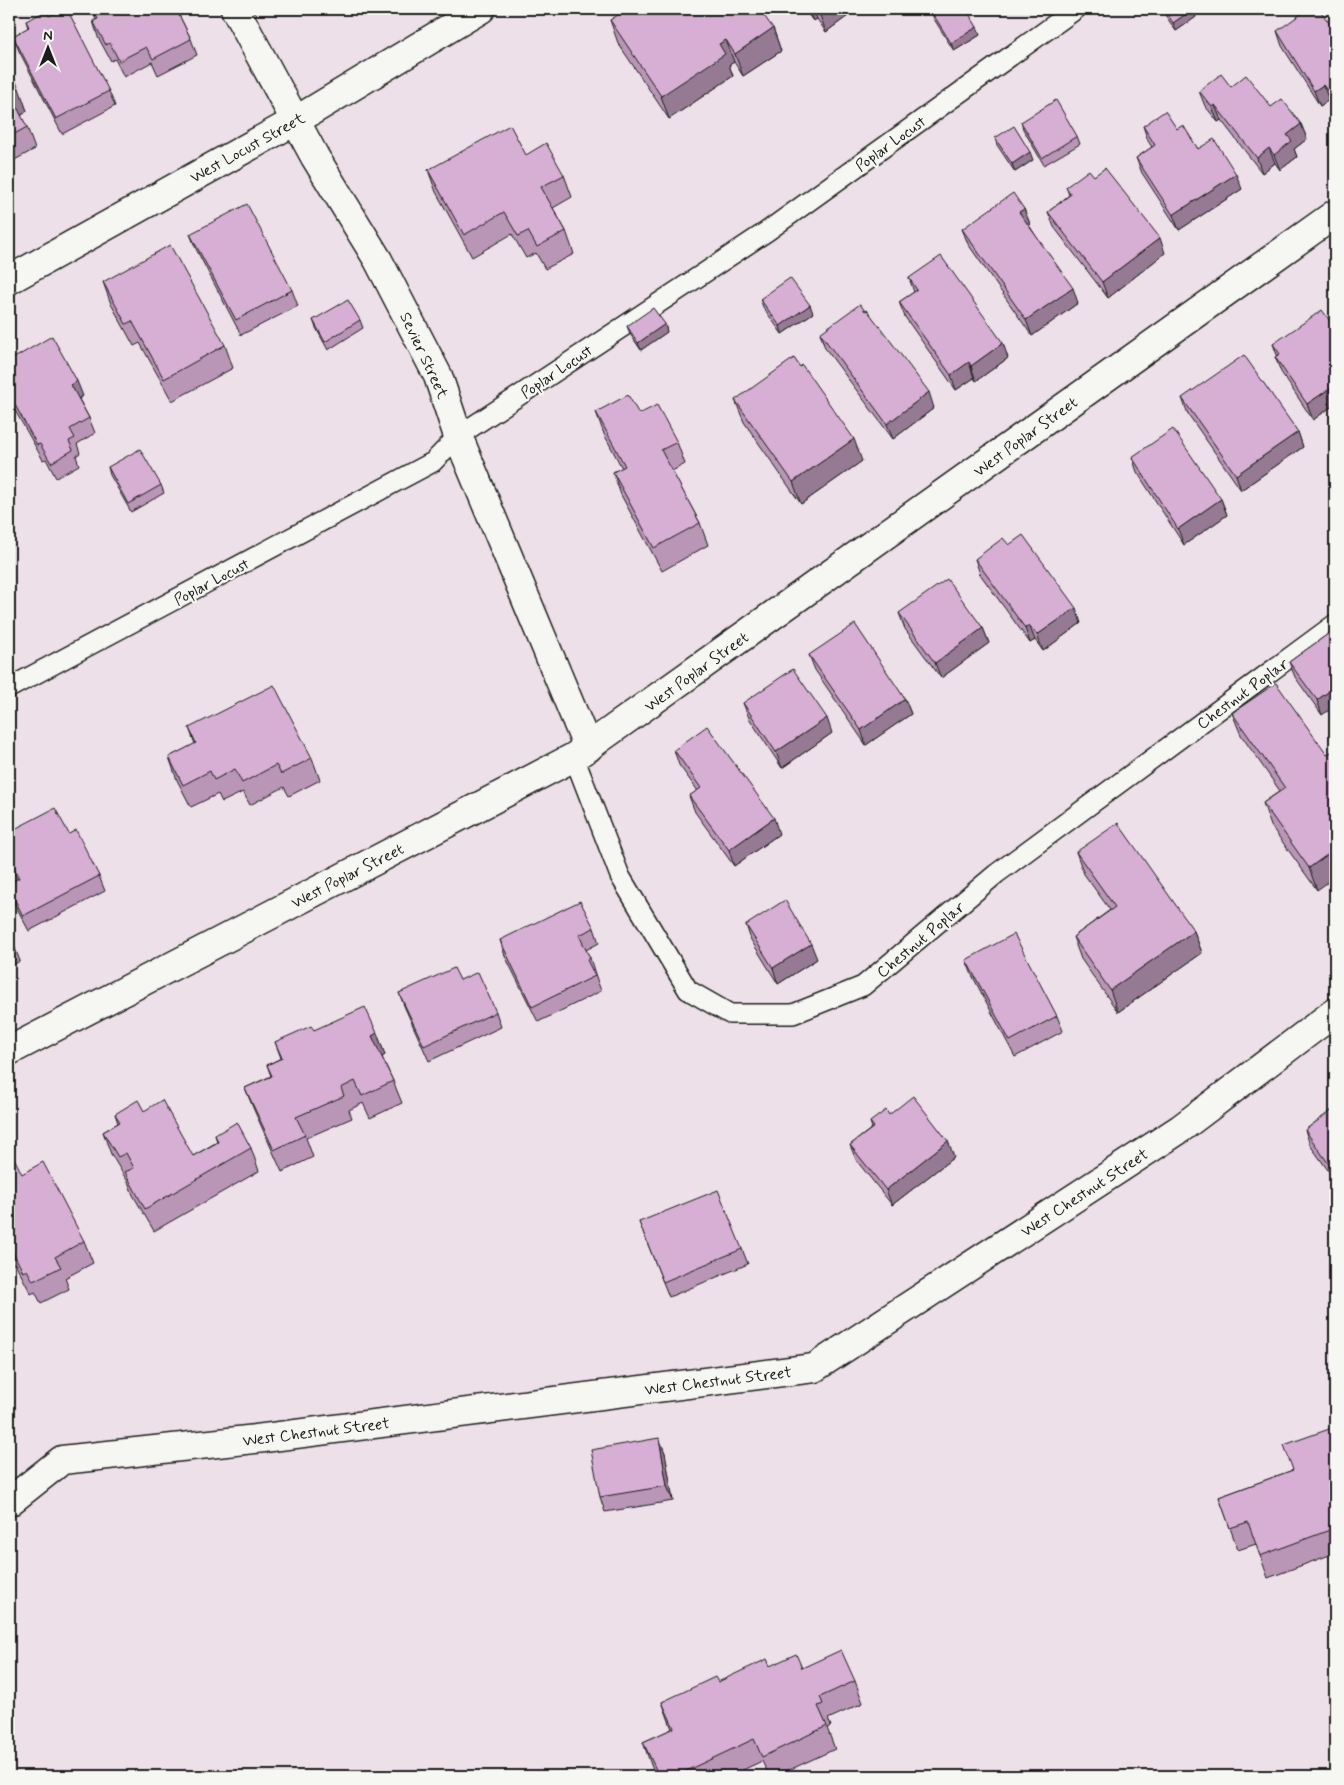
<svg xmlns="http://www.w3.org/2000/svg" width="1344" height="1785" font-family="Mynerve,sans-serif">
	<style>
		.lines { fill: none; stroke-linecap: round; stroke-linejoin: round }
		.service-casing { stroke: #1c1c1c; stroke-width: 22 }
		.minor-casing { stroke: #1c1c1c; stroke-width: 31 }
		.service { stroke: #f6f6f2; stroke-width: 19 }
		.minor { stroke: #f6f6f2; stroke-width: 28 }
		.wall { fill: #b996b6; stroke: #1c1c1c }
		.shaded-wall { fill: #967a94; stroke: #1c1c1c }
		.building { fill: #d7aed4; stroke: #1c1c1c }
		.labels { text-anchor: middle; stroke-width: 4.5; stroke-linejoin: round; paint-order: stroke }
		.street-label { font-size: 16px; fill: #1c1c1c; stroke: #f6f6f2 }
	</style>
	<rect width="100%" height="100%" fill="#ede0e9"/>
	<filter id="ink" filterUnits="userSpaceOnUse"><feTurbulence type="fractalNoise" baseFrequency=".02" numOctaves="2"/><feDisplacementMap in="SourceGraphic" scale="10" xChannelSelector="R" yChannelSelector="G"/><feConvolveMatrix kernelMatrix="1 2 1 2 8 2 1 2 1" color-interpolation-filters="sRGB"/></filter>
	<g filter="url(#ink)">
		<g class="lines">
			<g class="service-casing">
				<g id="service">
					<path d="M 9,688 L 433,462 L 458,436 L 766,232 L 1076,9"/>
					<path d="M 574,757 L 620,876 L 688,990 L 730,1014 L 793,1014 L 863,986 L 996,874 L 1335,624"/>
				</g>
			</g>
			<g class="minor-casing">
				<g id="minor">
					<path d="M 235,9 L 315,157 L 378,260 L 438,376 L 458,436 L 588,748"/>
					<path d="M 9,280 L 295,121 L 481,9"/>
					<path d="M 9,1051 L 574,757 L 1335,214"/>
					<path d="M 9,1502 L 62,1460 L 264,1438 L 814,1368 L 1180,1129 L 1335,1012"/>
				</g>
			</g>
			<use href="#service" class="service"/>
			<use href="#minor" class="minor"/>
		</g>
		<g class="wall">
			<path d="M 92,9 L 176,9 L 191,39 L 197,55 L 158,75 L 152,62 L 124,77 L 115,59 L 111,61 L 98,37 L 93,21 L 96,20 Z"/>
			<path d="M 804,9 L 856,9 L 856,10 L 826,32 L 817,19 L 813,21 Z"/>
			<path d="M 1161,9 L 1193,9 L 1196,17 L 1176,31 Z"/>
			<path d="M 931,11 L 980,35 L 954,51 L 934,19 Z"/>
			<path d="M 49,16 L 109,91 L 115,106 L 62,134 L 19,51 L 13,36 L 28,28 L 26,21 Z"/>
			<path d="M 610,20 L 773,28 L 781,51 L 743,76 L 734,62 L 729,65 L 733,76 L 669,119 L 618,43 Z"/>
			<path d="M 1277,31 L 1335,31 L 1335,110 L 1329,100 L 1320,106 L 1282,46 Z"/>
			<path d="M 9,68 L 27,111 L 21,116 L 27,127 L 35,149 L 9,163 Z"/>
			<path d="M 1231,87 L 1271,107 L 1301,124 L 1307,139 L 1294,149 L 1297,157 L 1280,170 L 1275,163 L 1262,173 L 1221,120 L 1218,122 L 1205,106 L 1199,91 Z"/>
			<path d="M 1021,122 L 1077,136 L 1080,144 L 1044,165 L 1023,129 Z"/>
			<path d="M 1143,126 L 1177,129 L 1242,189 L 1179,230 L 1142,173 L 1136,158 L 1152,147 L 1148,141 Z"/>
			<path d="M 995,138 L 1033,160 L 1015,172 L 997,145 Z"/>
			<path d="M 526,155 L 564,175 L 572,197 L 553,208 L 566,231 L 574,254 L 545,269 L 536,253 L 526,258 L 512,234 L 472,257 L 436,192 L 428,170 Z"/>
			<path d="M 1094,176 L 1165,253 L 1108,298 L 1054,227 L 1048,212 L 1069,195 L 1066,187 Z"/>
			<path d="M 1024,209 L 1030,224 L 1029,225 L 1078,303 L 1032,336 L 968,244 L 962,229 Z"/>
			<path d="M 190,234 L 292,290 L 298,306 L 241,335 L 196,249 Z"/>
			<path d="M 909,278 L 1008,358 L 976,381 L 974,378 L 956,390 L 905,317 L 899,302 L 914,292 Z"/>
			<path d="M 103,282 L 225,345 L 233,368 L 172,401 L 140,343 L 134,346 L 111,304 Z"/>
			<path d="M 760,299 L 813,313 L 782,334 L 763,307 Z"/>
			<path d="M 313,320 L 360,320 L 363,328 L 328,350 L 316,328 Z"/>
			<path d="M 665,324 L 667,332 L 641,350 L 630,334 L 627,326 Z"/>
			<path d="M 1335,328 L 1335,404 L 1313,420 L 1281,372 L 1275,357 L 1277,355 L 1273,344 Z"/>
			<path d="M 820,333 L 934,408 L 893,439 L 825,348 Z"/>
			<path d="M 9,361 L 83,396 L 79,399 L 89,418 L 95,433 L 77,444 L 80,453 L 76,456 L 79,465 L 56,478 L 46,459 L 43,460 L 9,400 Z"/>
			<path d="M 1182,398 L 1298,432 L 1303,447 L 1241,490 L 1188,414 Z"/>
			<path d="M 735,400 L 862,461 L 801,504 L 744,422 Z"/>
			<path d="M 596,412 L 639,414 L 677,442 L 685,464 L 672,471 L 700,523 L 708,545 L 662,571 L 621,495 L 613,472 L 622,468 L 604,434 Z"/>
			<path d="M 1132,457 L 1221,499 L 1227,515 L 1184,545 L 1137,472 Z"/>
			<path d="M 108,467 L 161,485 L 164,493 L 131,512 L 110,475 Z"/>
			<path d="M 1009,545 L 1081,623 L 1043,651 L 1035,640 L 1030,643 L 980,574 L 975,559 Z"/>
			<path d="M 899,613 L 983,628 L 989,643 L 941,678 L 905,629 Z"/>
			<path d="M 1335,629 L 1322,715 L 1295,677 L 1289,662 Z"/>
			<path d="M 809,655 L 905,699 L 911,714 L 866,745 L 815,670 Z"/>
			<path d="M 743,703 L 832,733 L 782,768 L 749,718 Z"/>
			<path d="M 1232,713 L 1327,755 L 1317,890 L 1271,826 L 1263,803 L 1280,791 L 1241,735 Z"/>
			<path d="M 189,728 L 312,758 L 320,780 L 289,796 L 284,787 L 250,805 L 243,792 L 222,802 L 218,794 L 191,807 L 177,780 L 169,757 L 195,744 Z"/>
			<path d="M 674,750 L 779,834 L 734,866 L 695,812 L 689,796 L 698,791 L 679,765 Z"/>
			<path d="M 9,832 L 69,834 L 99,876 L 105,891 L 29,931 L 12,899 L 9,890 L 9,883 L 17,879 L 9,863 Z"/>
			<path d="M 1076,852 L 1194,931 L 1202,953 L 1118,1012 L 1081,959 L 1073,937 L 1110,910 L 1084,874 Z"/>
			<path d="M 746,925 L 817,959 L 778,984 L 751,940 Z"/>
			<path d="M 9,926 L 15,942 L 13,943 L 20,961 L 9,967 Z"/>
			<path d="M 594,928 L 599,943 L 586,950 L 590,958 L 595,974 L 601,991 L 538,1022 L 505,956 L 500,940 Z"/>
			<path d="M 966,960 L 1057,1016 L 1063,1031 L 1015,1057 L 972,975 Z"/>
			<path d="M 460,980 L 496,1012 L 501,1027 L 429,1061 L 405,1008 L 399,993 Z"/>
			<path d="M 314,1030 L 377,1033 L 385,1055 L 382,1057 L 393,1081 L 402,1103 L 370,1118 L 363,1103 L 349,1110 L 352,1118 L 306,1138 L 313,1157 L 282,1172 L 254,1110 L 245,1088 L 271,1076 L 267,1065 L 281,1058 L 275,1042 Z"/>
			<path d="M 1335,1108 L 1335,1180 L 1310,1145 L 1305,1130 Z"/>
			<path d="M 144,1111 L 193,1156 L 217,1142 L 215,1135 L 251,1148 L 259,1171 L 154,1231 L 133,1195 L 127,1179 L 126,1179 L 111,1154 L 103,1132 L 118,1123 L 115,1114 Z"/>
			<path d="M 889,1115 L 954,1157 L 892,1205 L 856,1160 L 850,1145 L 872,1128 L 870,1122 Z"/>
			<path d="M 9,1164 L 22,1174 L 84,1241 L 93,1263 L 65,1278 L 69,1289 L 41,1303 L 35,1292 L 31,1294 L 15,1263 L 9,1267 Z"/>
			<path d="M 639,1222 L 742,1249 L 748,1264 L 669,1297 Z"/>
			<path d="M 1335,1427 L 1335,1553 L 1268,1578 L 1256,1544 L 1238,1550 L 1219,1497 L 1293,1470 Z"/>
			<path d="M 659,1438 L 665,1453 L 673,1501 L 605,1512 L 600,1497 Z"/>
			<path d="M 770,1666 L 802,1668 L 855,1681 L 863,1703 L 828,1719 L 831,1726 L 827,1728 L 835,1749 L 776,1776 L 769,1776 L 762,1761 L 730,1776 L 656,1776 L 651,1765 L 643,1742 L 672,1729 L 662,1702 L 718,1682 Z"/>
		</g>
		<g class="shaded-wall">
			<path d="M 325,9 L 331,9 L 326,12 Z"/>
			<path d="M 808,9 L 813,9 L 817,19 L 813,21 Z"/>
			<path d="M 819,9 L 856,9 L 856,10 L 826,32 L 818,10 Z"/>
			<path d="M 1193,9 L 1196,17 L 1176,31 L 1173,23 Z"/>
			<path d="M 977,27 L 980,35 L 954,51 L 951,43 Z"/>
			<path d="M 773,28 L 781,51 L 743,76 L 735,54 Z"/>
			<path d="M 726,40 L 734,62 L 729,65 L 733,76 L 669,119 L 661,96 L 719,44 Z"/>
			<path d="M 1323,85 L 1329,100 L 1320,106 L 1314,91 Z"/>
			<path d="M 19,88 L 27,111 L 19,117 L 11,95 Z"/>
			<path d="M 1335,95 L 1335,107 L 1332,97 Z"/>
			<path d="M 1215,105 L 1221,120 L 1218,122 L 1212,107 Z"/>
			<path d="M 1301,124 L 1307,139 L 1294,149 L 1297,157 L 1280,170 L 1274,155 L 1287,135 Z"/>
			<path d="M 1269,148 L 1275,163 L 1262,173 L 1257,158 Z"/>
			<path d="M 1030,152 L 1033,160 L 1015,172 L 1012,164 Z"/>
			<path d="M 1236,174 L 1242,189 L 1179,230 L 1173,215 Z"/>
			<path d="M 1024,209 L 1030,224 L 1025,228 L 1019,212 Z"/>
			<path d="M 1160,238 L 1165,253 L 1108,298 L 1102,282 Z"/>
			<path d="M 1073,288 L 1078,303 L 1032,336 L 1026,320 Z"/>
			<path d="M 810,305 L 813,313 L 782,334 L 780,326 Z"/>
			<path d="M 665,324 L 667,332 L 641,350 L 638,343 Z"/>
			<path d="M 1003,343 L 1008,358 L 976,381 L 971,366 Z"/>
			<path d="M 969,362 L 974,378 L 956,390 L 951,375 Z"/>
			<path d="M 77,381 L 83,396 L 76,400 L 71,385 Z"/>
			<path d="M 1335,385 L 1335,404 L 1313,420 L 1307,404 Z"/>
			<path d="M 929,392 L 934,408 L 893,439 L 887,424 Z"/>
			<path d="M 1298,432 L 1303,447 L 1241,490 L 1236,475 Z"/>
			<path d="M 854,439 L 862,461 L 801,504 L 793,482 Z"/>
			<path d="M 1221,499 L 1227,515 L 1184,545 L 1178,529 Z"/>
			<path d="M 1076,608 L 1081,623 L 1043,651 L 1037,635 Z"/>
			<path d="M 1029,625 L 1035,640 L 1030,643 L 1025,628 Z"/>
			<path d="M 983,628 L 989,643 L 941,678 L 935,663 Z"/>
			<path d="M 1335,687 L 1335,706 L 1322,715 L 1317,700 Z"/>
			<path d="M 905,699 L 911,714 L 866,745 L 861,730 Z"/>
			<path d="M 827,718 L 832,733 L 782,768 L 776,752 Z"/>
			<path d="M 774,818 L 779,834 L 734,866 L 729,850 Z"/>
			<path d="M 1335,849 L 1335,877 L 1317,890 L 1309,868 Z"/>
			<path d="M 1194,931 L 1202,953 L 1118,1012 L 1110,990 Z"/>
			<path d="M 811,944 L 817,959 L 778,984 L 773,968 Z"/>
			<path d="M 377,1033 L 385,1055 L 380,1058 L 372,1036 Z"/>
			<path d="M 948,1141 L 954,1157 L 892,1205 L 886,1190 Z"/>
			<path d="M 659,1438 L 665,1453 L 673,1501 L 667,1486 Z"/>
		</g>
		<g class="building">
			<path d="M 63,9 L 67,9 L 109,91 L 56,119 L 13,36 L 29,27 L 26,21 L 46,11 L 49,16 Z"/>
			<path d="M 93,9 L 176,9 L 191,39 L 153,59 L 146,47 L 119,61 L 110,43 L 106,45 L 93,21 L 98,19 Z"/>
			<path d="M 627,9 L 759,9 L 773,28 L 735,54 L 726,40 L 719,44 L 725,54 L 661,96 L 610,20 Z"/>
			<path d="M 935,9 L 966,9 L 977,27 L 951,43 L 931,11 Z"/>
			<path d="M 1164,9 L 1193,9 L 1173,23 Z"/>
			<path d="M 1308,9 L 1319,9 L 1335,31 L 1335,95 L 1332,97 L 1323,85 L 1314,91 L 1277,31 Z"/>
			<path d="M 9,68 L 19,88 L 11,95 L 27,127 L 9,137 Z"/>
			<path d="M 1221,74 L 1231,87 L 1246,75 L 1271,107 L 1282,99 L 1301,124 L 1287,135 L 1292,141 L 1274,155 L 1269,148 L 1257,158 L 1215,105 L 1212,107 L 1199,91 Z"/>
			<path d="M 1056,100 L 1077,136 L 1042,158 L 1021,122 Z"/>
			<path d="M 1165,111 L 1177,129 L 1183,125 L 1198,149 L 1214,139 L 1236,174 L 1173,215 L 1136,158 L 1155,145 L 1143,126 Z"/>
			<path d="M 510,125 L 526,155 L 546,143 L 564,175 L 541,187 L 566,231 L 537,247 L 528,231 L 518,236 L 504,212 L 464,235 L 428,170 Z"/>
			<path d="M 1014,126 L 1030,152 L 1012,164 L 995,138 Z"/>
			<path d="M 1105,168 L 1160,238 L 1102,282 L 1048,212 L 1071,194 L 1066,187 L 1089,170 L 1094,176 Z"/>
			<path d="M 1013,193 L 1024,209 L 1019,212 L 1073,288 L 1026,320 L 962,229 Z"/>
			<path d="M 247,204 L 292,290 L 236,320 L 190,234 Z"/>
			<path d="M 170,245 L 225,345 L 164,379 L 132,321 L 126,324 L 103,282 Z"/>
			<path d="M 941,256 L 1003,343 L 971,366 L 969,362 L 951,375 L 899,302 L 917,290 L 909,278 Z"/>
			<path d="M 790,278 L 810,305 L 780,326 L 760,299 Z"/>
			<path d="M 348,300 L 360,320 L 325,342 L 313,320 Z"/>
			<path d="M 860,304 L 865,311 L 867,310 L 929,392 L 887,424 L 820,333 Z"/>
			<path d="M 653,308 L 665,324 L 638,343 L 627,326 Z"/>
			<path d="M 1322,310 L 1335,328 L 1335,385 L 1307,404 L 1275,357 L 1280,354 L 1273,344 Z"/>
			<path d="M 52,336 L 77,381 L 71,385 L 89,418 L 70,429 L 75,438 L 69,441 L 73,450 L 51,463 L 40,444 L 37,445 L 9,394 L 9,361 Z"/>
			<path d="M 1244,355 L 1298,432 L 1236,475 L 1182,398 Z"/>
			<path d="M 794,358 L 800,367 L 802,365 L 854,439 L 793,482 L 735,400 Z"/>
			<path d="M 628,395 L 639,414 L 657,405 L 677,442 L 661,450 L 700,523 L 654,548 L 613,472 L 625,466 L 596,412 Z"/>
			<path d="M 1173,429 L 1221,499 L 1178,529 L 1132,457 Z"/>
			<path d="M 140,449 L 161,485 L 128,504 L 108,467 Z"/>
			<path d="M 1023,535 L 1076,608 L 1037,635 L 1029,625 L 1025,628 L 975,559 L 1003,538 L 1009,545 Z"/>
			<path d="M 947,579 L 983,628 L 935,663 L 899,613 Z"/>
			<path d="M 855,624 L 905,699 L 861,730 L 809,655 Z"/>
			<path d="M 1335,629 L 1335,687 L 1317,700 L 1289,662 Z"/>
			<path d="M 793,669 L 827,718 L 776,752 L 743,703 Z"/>
			<path d="M 1276,683 L 1327,755 L 1335,749 L 1335,849 L 1309,868 L 1263,803 L 1285,788 L 1232,713 Z"/>
			<path d="M 274,685 L 312,758 L 281,774 L 276,765 L 242,783 L 235,769 L 214,780 L 210,771 L 183,785 L 169,757 L 196,743 L 189,728 Z"/>
			<path d="M 707,726 L 774,818 L 729,850 L 689,796 L 701,788 L 674,750 Z"/>
			<path d="M 55,808 L 69,834 L 76,830 L 99,876 L 23,916 L 9,888 L 9,883 L 19,878 L 9,858 L 9,832 Z"/>
			<path d="M 1118,823 L 1194,931 L 1110,990 L 1073,937 L 1115,907 L 1076,852 Z"/>
			<path d="M 785,900 L 811,944 L 773,968 L 746,925 Z"/>
			<path d="M 580,901 L 594,928 L 579,935 L 590,958 L 587,960 L 595,976 L 532,1007 L 500,940 Z"/>
			<path d="M 1014,934 L 1057,1016 L 1010,1041 L 966,960 Z"/>
			<path d="M 9,935 L 14,946 L 9,949 Z"/>
			<path d="M 454,968 L 460,980 L 478,972 L 496,1012 L 424,1046 L 399,993 Z"/>
			<path d="M 365,1007 L 377,1033 L 372,1036 L 393,1081 L 362,1096 L 355,1081 L 341,1088 L 344,1096 L 296,1117 L 305,1135 L 274,1150 L 245,1088 L 272,1076 L 267,1065 L 282,1058 L 275,1042 L 311,1026 L 314,1030 Z"/>
			<path d="M 913,1096 L 948,1141 L 886,1190 L 850,1145 L 874,1127 L 870,1122 L 886,1110 L 889,1115 Z"/>
			<path d="M 138,1100 L 144,1111 L 162,1100 L 193,1156 L 218,1142 L 215,1135 L 237,1122 L 251,1148 L 145,1209 L 125,1172 L 134,1168 L 126,1153 L 118,1157 L 103,1132 L 120,1122 L 115,1114 Z"/>
			<path d="M 1335,1108 L 1335,1173 L 1305,1130 Z"/>
			<path d="M 15,1160 L 22,1174 L 43,1162 L 84,1241 L 55,1257 L 61,1267 L 33,1281 L 27,1270 L 23,1272 L 9,1244 L 9,1164 Z"/>
			<path d="M 718,1190 L 742,1249 L 663,1282 L 639,1222 Z"/>
			<path d="M 1335,1427 L 1335,1528 L 1260,1556 L 1248,1522 L 1230,1528 L 1219,1497 L 1293,1470 L 1284,1445 Z"/>
			<path d="M 659,1438 L 667,1486 L 600,1497 L 591,1450 Z"/>
			<path d="M 841,1650 L 855,1681 L 820,1697 L 823,1704 L 818,1706 L 827,1726 L 762,1757 L 754,1739 L 675,1776 L 659,1776 L 643,1742 L 674,1728 L 662,1702 L 715,1677 L 718,1682 L 767,1659 L 770,1666 L 796,1654 L 802,1668 Z"/>
		</g>
	</g>
	<g class="labels">
		<g class="street-label">
			<text transform="translate(890 143) rotate(-36)" y="6">Poplar Locust</text>
			<text transform="translate(247 147) rotate(-29)" y="6">West Locust Street</text>
			<text transform="translate(425 355) rotate(65)" y="6">Sevier Street</text>
			<text transform="translate(556 371) rotate(-34)" y="6">Poplar Locust</text>
			<text transform="translate(1025 436) rotate(-36)" y="6">West Poplar Street</text>
			<text transform="translate(211 581) rotate(-28)" y="6">Poplar Locust</text>
			<text transform="translate(696 671) rotate(-36)" y="6">West Poplar Street</text>
			<text transform="translate(1242 693) rotate(-36)" y="6">Chestnut Poplar</text>
			<text transform="translate(347 875) rotate(-27)" y="6">West Poplar Street</text>
			<text transform="translate(920 939) rotate(-40)" y="6">Chestnut Poplar</text>
			<text transform="translate(1084 1192) rotate(-33)" y="6">West Chestnut Street</text>
			<text transform="translate(718 1380) rotate(-7)" y="6">West Chestnut Street</text>
			<text transform="translate(316 1431) rotate(-7)" y="6">West Chestnut Street</text>
		</g>
	</g>
	<rect width="1344" height="1785" fill="none" stroke="#f6f6f2" stroke-width="30"/>
	<rect x="15" y="15" width="1314" height="1755" fill="none" stroke="#1c1c1c" stroke-width="2" filter="url(#ink)"/>
	<g transform="translate(48 48)" stroke="#f6f6f2" stroke-width="4" paint-order="stroke">
	<path d="M0-4L9 19L0 12L-9 19Z" fill="#1c1c1c"/>
	<text y="-8" font-size="14" font-weight="bold" text-anchor="middle" fill="#1c1c1c">N</text>
	</g>
</svg>
